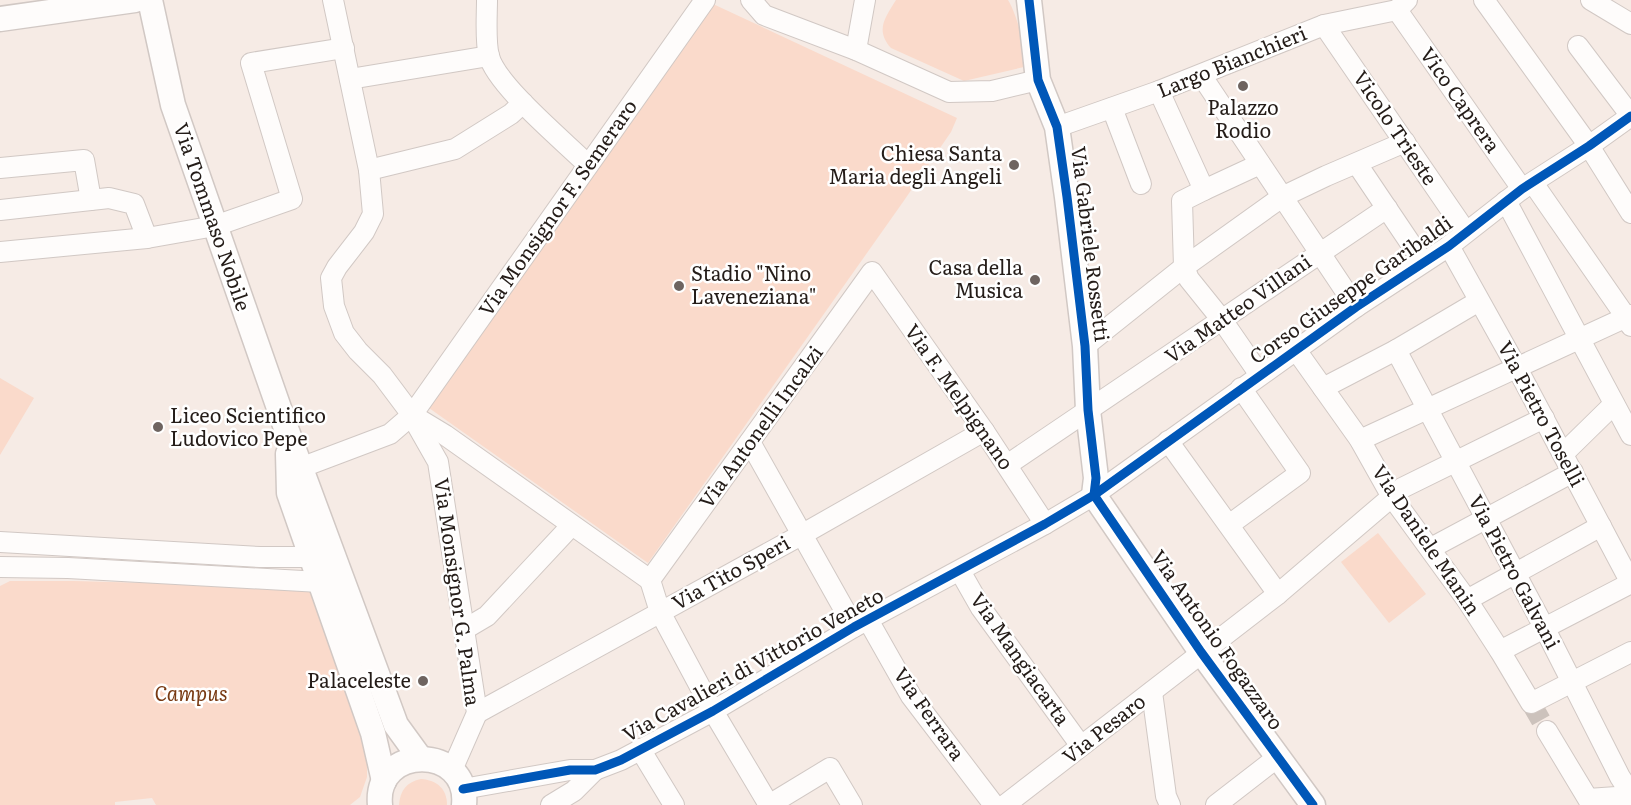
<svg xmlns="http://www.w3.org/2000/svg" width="1631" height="805" font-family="Literata,serif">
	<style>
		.green { fill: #fadacb }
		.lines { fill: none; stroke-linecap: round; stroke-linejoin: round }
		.minor-tunnel { stroke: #ccc2bc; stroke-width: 20; stroke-dasharray: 20 10; stroke-linecap: butt }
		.minor-casing { stroke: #d1c8c4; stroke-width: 22 }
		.tertiary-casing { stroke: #d1c8c4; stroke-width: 27 }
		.minor { stroke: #fefcfb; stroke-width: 20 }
		.tertiary { stroke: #fefcfb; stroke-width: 24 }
		.cycleway-casing { stroke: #fff; stroke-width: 13 }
		.cycleway { stroke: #0057b8; stroke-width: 9 }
		.poi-dot { fill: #6e6460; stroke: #fff; stroke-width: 2 }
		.labels { text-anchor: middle; stroke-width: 5; stroke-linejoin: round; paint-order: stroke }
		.street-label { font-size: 20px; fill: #241c18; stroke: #fff }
		.poi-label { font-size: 20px; fill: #241c18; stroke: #fff; text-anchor: end }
		.park-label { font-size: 20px; font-style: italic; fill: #783a13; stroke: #fff }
	</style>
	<rect width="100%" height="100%" fill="#f6ebe5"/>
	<g class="green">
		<path d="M 896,0 L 1008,0 C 1017,15 1027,50 1024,67 L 964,81 L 891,48 C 875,30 885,18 896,0 Z"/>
		<path d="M 713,4 L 957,118 L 951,132 L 903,202 L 648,563 L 429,408 Z"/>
		<path d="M 0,378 L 34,398 L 0,455 Z"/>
		<path d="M 1378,533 L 1426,594 L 1389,623 L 1341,562 Z"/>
		<path d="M 10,581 L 74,581 L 292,587 L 314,591 L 367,750 L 367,777 L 360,797 L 350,805 L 156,805 L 152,798 L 115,802 L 115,805 L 0,805 L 0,586 Z"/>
		<path d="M 421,779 C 437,780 447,789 447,805 L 399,805 C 400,790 407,782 421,779 Z"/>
	</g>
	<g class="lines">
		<path class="minor-tunnel" d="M 1531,703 L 1547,731"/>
		<g class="minor-casing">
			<g id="minor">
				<path d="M 333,0 L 369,170 L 373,214 L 364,232 L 337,267 L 331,278 L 334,306 L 344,333 L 358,351 L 382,375 L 412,415 L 445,435 L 650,580"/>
				<path d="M 487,0 C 487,15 485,42 489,56 C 496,85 565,142 588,165"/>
				<path d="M 751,0 L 764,15 L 856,50 L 949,92 L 992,91 L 1038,80"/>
				<path d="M 1484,0 L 1589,146 L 1631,213"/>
				<path d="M 1591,0 L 1631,24"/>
				<path d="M 1397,10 L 1522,189"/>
				<path d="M 1324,25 L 1466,232"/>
				<path d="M 1578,46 L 1631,116"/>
				<path d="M 856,50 L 865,0"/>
				<path d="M 1201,75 L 1356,307"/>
				<path d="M 350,79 L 489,56"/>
				<path d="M 1159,91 L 1204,190 L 1260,164"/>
				<path d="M 1112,108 L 1141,184"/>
				<path d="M 1057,127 L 1159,91 L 1324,25 L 1397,10 L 1407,0"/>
				<path d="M 1357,164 L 1423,262"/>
				<path d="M 0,168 L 84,160 L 91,200"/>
				<path d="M 369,170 L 455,149 L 511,114 L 523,103"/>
				<path d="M 1533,183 L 1626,317 L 1631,326"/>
				<path d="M 1204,190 L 1182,201 L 1184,267 L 1189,279 L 1222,320 L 1260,375"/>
				<path d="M 1506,201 L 1631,435"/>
				<path d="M 0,210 L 109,198 L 134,204 L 147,238"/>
				<path d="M 1449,246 L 1517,368 L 1631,583"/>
				<path d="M 0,252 L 147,238 L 215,226 L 292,199 L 251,63 L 344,48"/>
				<path d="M 1085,346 L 1184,267 L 1282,197 L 1326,176 L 1405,142"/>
				<path d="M 1296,350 L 1360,440 L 1392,497 L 1467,600 L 1500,651 L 1531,703 L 1631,652"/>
				<path d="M 1396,350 L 1545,629 L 1620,777 L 1631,794"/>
				<path d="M 1323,388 L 1396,350 L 1479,301"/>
				<path d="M 413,418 L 438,462 L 477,713 L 452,770"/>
				<path d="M 1360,440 L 1631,315"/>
				<path d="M 1168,441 L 1278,594"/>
				<path d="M 750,442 L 854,627"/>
				<path d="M 1563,454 L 1614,404"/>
				<path d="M 1007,465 L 1387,208"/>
				<path d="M 300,468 L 390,434 L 412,415 L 705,0"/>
				<path d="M 1229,525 L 1300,473 L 1241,388"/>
				<path d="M 0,542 L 260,557 L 312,557"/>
				<path d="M 1431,548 L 1573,472"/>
				<path d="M 0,567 L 68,568 L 320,582"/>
				<path d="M 960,571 L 981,608 L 1081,746"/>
				<path d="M 650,580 L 872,272 L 984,431 L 1045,524"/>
				<path d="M 650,580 L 660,612 L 713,711 L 769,805"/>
				<path d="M 1467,600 L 1601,526"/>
				<path d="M 868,620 L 911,696 L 994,805"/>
				<path d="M 465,629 L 487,616 L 571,526"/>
				<path d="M 1500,651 L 1631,583"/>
				<path d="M 1152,692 L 1166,796 L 1170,805"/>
				<path d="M 477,713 L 803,534 L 984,431"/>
				<path d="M 1547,731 L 1588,799 L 1631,796"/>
				<path d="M 640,749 L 674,805"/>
				<path d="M 463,789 L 570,770 L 595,770 L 621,760 L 713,711 L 854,627 L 1045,524 L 1094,495 L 1356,307 L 1449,246 L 1522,189 L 1589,146 L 1631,116"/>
				<path d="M 551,805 L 574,791 L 595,770"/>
				<path d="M 769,805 L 830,768 L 852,805"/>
				<path d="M 1005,805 L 1278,594 L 1402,488 L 1544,418"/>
				<path d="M 1216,805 L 1278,757"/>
			</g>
		</g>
		<g class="tertiary-casing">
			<g id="tertiary">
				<path d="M 150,0 L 173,105 L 287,431 L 396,725 L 420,758"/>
				<path d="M 1029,0 L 1038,80 L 1057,127 L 1067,197 L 1085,346 L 1088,410 L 1096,478 L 1094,495 L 1201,652 L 1313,805"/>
				<path d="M 0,19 L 135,0"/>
				<path d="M 288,454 L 289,493 L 373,733 L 384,781"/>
				<path d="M 380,805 C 374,744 470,744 464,805"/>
			</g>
		</g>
		<use href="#minor" class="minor"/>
		<use href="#tertiary" class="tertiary"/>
		<g class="cycleway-casing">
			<g id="cycleway">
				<path d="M 1029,0 L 1038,80 L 1057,127 L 1067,197 L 1085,346 L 1088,410 L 1096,478 L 1094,495"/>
				<path d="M 1094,495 L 1201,652 L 1313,805"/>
				<path d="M 463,789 L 570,770 L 595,770 L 621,760 L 713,711 L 854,627 L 1045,524 L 1094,495 L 1356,307 L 1449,246 L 1522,189 L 1589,146 L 1631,116"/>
			</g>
		</g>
		<use href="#cycleway" class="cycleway"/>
	</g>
	<g class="poi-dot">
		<circle cx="1243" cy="86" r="6"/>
		<circle cx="1014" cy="165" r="6"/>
		<circle cx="1035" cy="280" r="6"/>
		<circle cx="679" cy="286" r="6"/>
		<circle cx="158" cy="427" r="6"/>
		<circle cx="423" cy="681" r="6"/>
	</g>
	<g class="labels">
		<g class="street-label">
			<text transform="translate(1232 62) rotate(-22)" y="7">Largo Bianchieri</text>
			<text transform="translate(1460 100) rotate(55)" y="7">Vico Caprera</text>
			<text transform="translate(1395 128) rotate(56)" y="7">Vicolo Trieste</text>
			<text transform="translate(558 208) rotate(-55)" y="7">Via Monsignor F. Semeraro</text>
			<text transform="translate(212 217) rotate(71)" y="7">Via Tommaso Nobile</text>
			<text transform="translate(1090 244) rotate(83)" y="7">Via Gabriele Rossetti</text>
			<text transform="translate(1351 290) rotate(-35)" y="7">Corso Giuseppe Garibaldi</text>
			<text transform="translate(1238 309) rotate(-35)" y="7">Via Matteo Villani</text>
			<text transform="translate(959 397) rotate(55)" y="7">Via F. Melpignano</text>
			<text transform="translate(1541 414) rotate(62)" y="7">Via Pietro Toselli</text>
			<text transform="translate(761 427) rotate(-54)" y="7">Via Antonelli Incalzi</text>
			<text transform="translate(1426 540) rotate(56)" y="7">Via Daniele Manin</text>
			<text transform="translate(1514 572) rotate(62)" y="7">Via Pietro Galvani</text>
			<text transform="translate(731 573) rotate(-29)" y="7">Via Tito Speri</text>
			<text transform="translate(457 592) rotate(82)" y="7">Via Monsignor G. Palma</text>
			<text transform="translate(1217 640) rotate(55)" y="7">Via Antonio Fogazzaro</text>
			<text transform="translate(1020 659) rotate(55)" y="7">Via Mangiacarta</text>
			<text transform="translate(753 665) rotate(-29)" y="7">Via Cavalieri di Vittorio Veneto</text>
			<text transform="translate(929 714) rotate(55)" y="7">Via Ferrara</text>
			<text transform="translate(1104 729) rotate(-38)" y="7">Via Pesaro</text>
		</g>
		<g class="poi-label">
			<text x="1243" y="115" text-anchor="middle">Palazzo<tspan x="1243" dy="23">Rodio</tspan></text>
			<text x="1002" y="161">Chiesa Santa<tspan x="1002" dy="23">Maria degli Angeli</tspan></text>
			<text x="1023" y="275">Casa della<tspan x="1023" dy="23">Musica</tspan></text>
			<text x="691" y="281" text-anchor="start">Stadio "Nino<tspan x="691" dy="23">Laveneziana"</tspan></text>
			<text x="170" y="423" text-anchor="start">Liceo Scientifico<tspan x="170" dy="23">Ludovico Pepe</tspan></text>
			<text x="411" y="688">Palaceleste</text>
		</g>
		<g class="park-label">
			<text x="191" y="701">Campus</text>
		</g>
	</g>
</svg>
